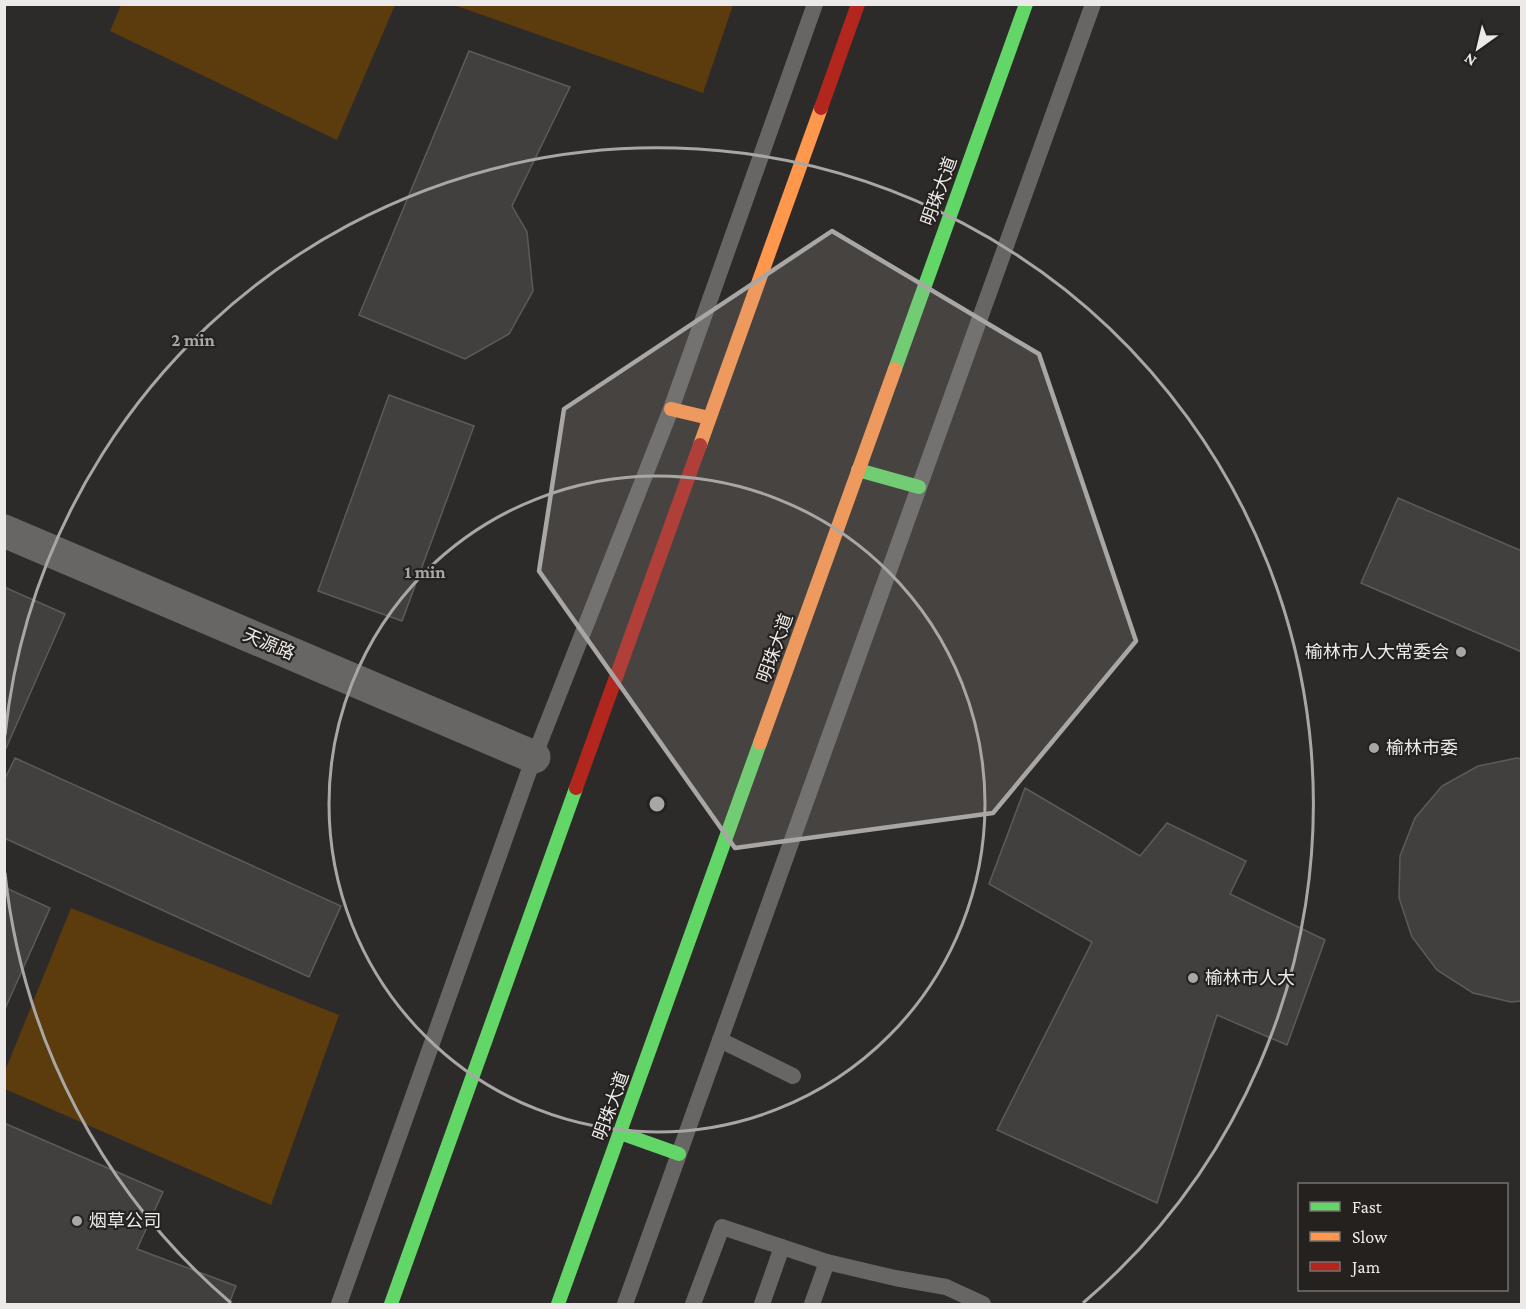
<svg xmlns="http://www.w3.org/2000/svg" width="1526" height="1309" font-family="'Crimson Pro','Noto Sans SC',serif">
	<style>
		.green { fill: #5c3b0c }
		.building { fill: #42403f; stroke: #5d5b59; stroke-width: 1.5 }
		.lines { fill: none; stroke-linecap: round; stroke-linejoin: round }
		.lane { stroke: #676664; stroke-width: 16 }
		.street { stroke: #676664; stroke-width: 33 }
		.fast { stroke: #63d668; stroke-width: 14 }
		.slow { stroke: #ff974d; stroke-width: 14 }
		.jam { stroke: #b3261e; stroke-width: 14 }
		.marked { fill: #a9a7a5; fill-opacity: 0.2; stroke: #a9a7a5; stroke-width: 4.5; stroke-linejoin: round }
		.ring { fill: none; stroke: #a9a7a5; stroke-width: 3 }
		.poi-dot { fill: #a9a7a5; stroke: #24211f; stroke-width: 2 }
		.labels { text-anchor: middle; stroke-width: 4.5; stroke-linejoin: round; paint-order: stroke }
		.street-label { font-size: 18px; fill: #eceae8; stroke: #24211f }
		.poi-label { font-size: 18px; fill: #eceae8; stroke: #24211f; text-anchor: start }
		.centre { fill: #a9a7a5; stroke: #24211f; stroke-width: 3 }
		.ring-label { font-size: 18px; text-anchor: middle; font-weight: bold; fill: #a9a7a5; stroke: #24211f; stroke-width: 4.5; stroke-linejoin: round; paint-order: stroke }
	</style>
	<rect width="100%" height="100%" fill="#2d2b29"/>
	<g class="green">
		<path d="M 121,5 L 121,4 L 395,5 L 337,140 L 110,31 Z"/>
		<path d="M 454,5 L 733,5 L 703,93 Z"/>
		<path d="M 71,908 L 339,1015 L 271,1205 L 5,1089 L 5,1071 Z"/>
	</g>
	<g class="building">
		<path d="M 469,51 L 570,87 L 512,206 L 527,232 L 533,291 L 509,334 L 465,359 L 359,315 Z"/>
		<path d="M 389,395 L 474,426 L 402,621 L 318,591 Z"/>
		<path d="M 1398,498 L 1522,551 L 1522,652 L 1361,583 Z"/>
		<path d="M 4,587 L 65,614 L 4,753 Z"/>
		<path d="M 15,758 L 341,906 L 309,977 L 4,838 L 4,781 Z"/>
		<path d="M 1517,758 L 1522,759 L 1522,1001 L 1511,1002 L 1473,993 L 1437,970 L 1412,937 L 1399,898 L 1400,856 L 1415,818 L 1442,786 L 1478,766 Z"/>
		<path d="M 1025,788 L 1140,856 L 1167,823 L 1246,861 L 1230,894 L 1325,940 L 1287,1045 L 1217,1015 L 1157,1203 L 997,1130 L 1092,942 L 989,884 Z"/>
		<path d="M 4,887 L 50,908 L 4,1011 Z"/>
		<path d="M 4,1123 L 163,1192 L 137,1249 L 236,1286 L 229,1304 L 4,1304 Z"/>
	</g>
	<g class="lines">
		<g class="lane">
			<path d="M 720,1040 L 793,1076"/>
			<path d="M 782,1247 L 827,1262 L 812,1304"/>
			<path d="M 827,1262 L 895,1278 L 946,1287 L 983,1304"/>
			<path d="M 339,1304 L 534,757 L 671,409 L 815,4"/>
			<path d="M 625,1304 L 1093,4"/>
			<path d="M 693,1304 L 722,1227 L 782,1247 L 762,1304"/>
		</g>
		<path class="street" d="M 4,531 L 534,757"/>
		<g class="fast">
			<path d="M 895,369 L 1026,4"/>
			<path d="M 858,470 L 919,487"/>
			<path d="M 620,1133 L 679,1154"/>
			<path d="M 391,1304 L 576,788"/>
			<path d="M 558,1304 L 760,743"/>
		</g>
		<g class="slow">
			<path d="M 671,409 L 709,418"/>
			<path d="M 700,445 L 821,108"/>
			<path d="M 760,743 L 895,369"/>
		</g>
		<g class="jam">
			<path d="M 821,108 L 858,4"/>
			<path d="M 576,788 L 700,445"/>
		</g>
	</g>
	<path class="marked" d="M 832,231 L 1039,354 L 1136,641 L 993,813 L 735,848 L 539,571 L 564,409 Z"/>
	<g class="ring">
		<circle cx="657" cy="804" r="328"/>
		<path d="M231 1303A656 656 0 0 1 5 873M5 735A656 656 0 1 1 1083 1303"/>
	</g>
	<g class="poi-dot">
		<circle cx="1461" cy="652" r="6"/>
		<circle cx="1374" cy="748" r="6"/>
		<circle cx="1193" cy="978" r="6"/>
		<circle cx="77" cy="1221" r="6"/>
	</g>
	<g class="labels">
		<g class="street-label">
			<text transform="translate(939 191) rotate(-70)" y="6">明珠大道</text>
			<text transform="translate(269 644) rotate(23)" y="6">天源路</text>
			<text transform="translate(775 648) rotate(-70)" y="6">明珠大道</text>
			<text transform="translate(611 1106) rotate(-70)" y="6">明珠大道</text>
		</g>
		<g class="poi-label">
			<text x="1449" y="658" text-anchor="end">榆林市人大常委会</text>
			<text x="1386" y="754">榆林市委</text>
			<text x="1205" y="984">榆林市人大</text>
			<text x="89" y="1227">烟草公司</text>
		</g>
	</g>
	<circle cx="657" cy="804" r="9" class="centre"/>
	<g class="ring-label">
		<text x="193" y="346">2 min</text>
		<text x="425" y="578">1 min</text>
	</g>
	<rect width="1526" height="1309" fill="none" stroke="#eceae8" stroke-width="12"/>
	<rect x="1298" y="1183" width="210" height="108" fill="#24211f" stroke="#74716f" stroke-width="1.5"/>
	<rect x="1310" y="1202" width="30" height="9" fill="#63d668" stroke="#74716f" stroke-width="1.5"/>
	<text x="1352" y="1213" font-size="18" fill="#eceae8">Fast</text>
	<rect x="1310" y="1232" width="30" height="9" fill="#ff974d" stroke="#74716f" stroke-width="1.5"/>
	<text x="1352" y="1243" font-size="18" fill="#eceae8">Slow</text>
	<rect x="1310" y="1262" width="30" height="9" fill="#b3261e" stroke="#74716f" stroke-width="1.5"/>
	<text x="1352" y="1273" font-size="18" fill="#eceae8">Jam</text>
	<g transform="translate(1478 48) rotate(214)" stroke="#24211f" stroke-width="4.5" paint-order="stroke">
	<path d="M0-4.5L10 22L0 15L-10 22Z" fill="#eceae8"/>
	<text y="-9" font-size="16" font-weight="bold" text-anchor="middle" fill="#eceae8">N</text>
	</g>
</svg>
